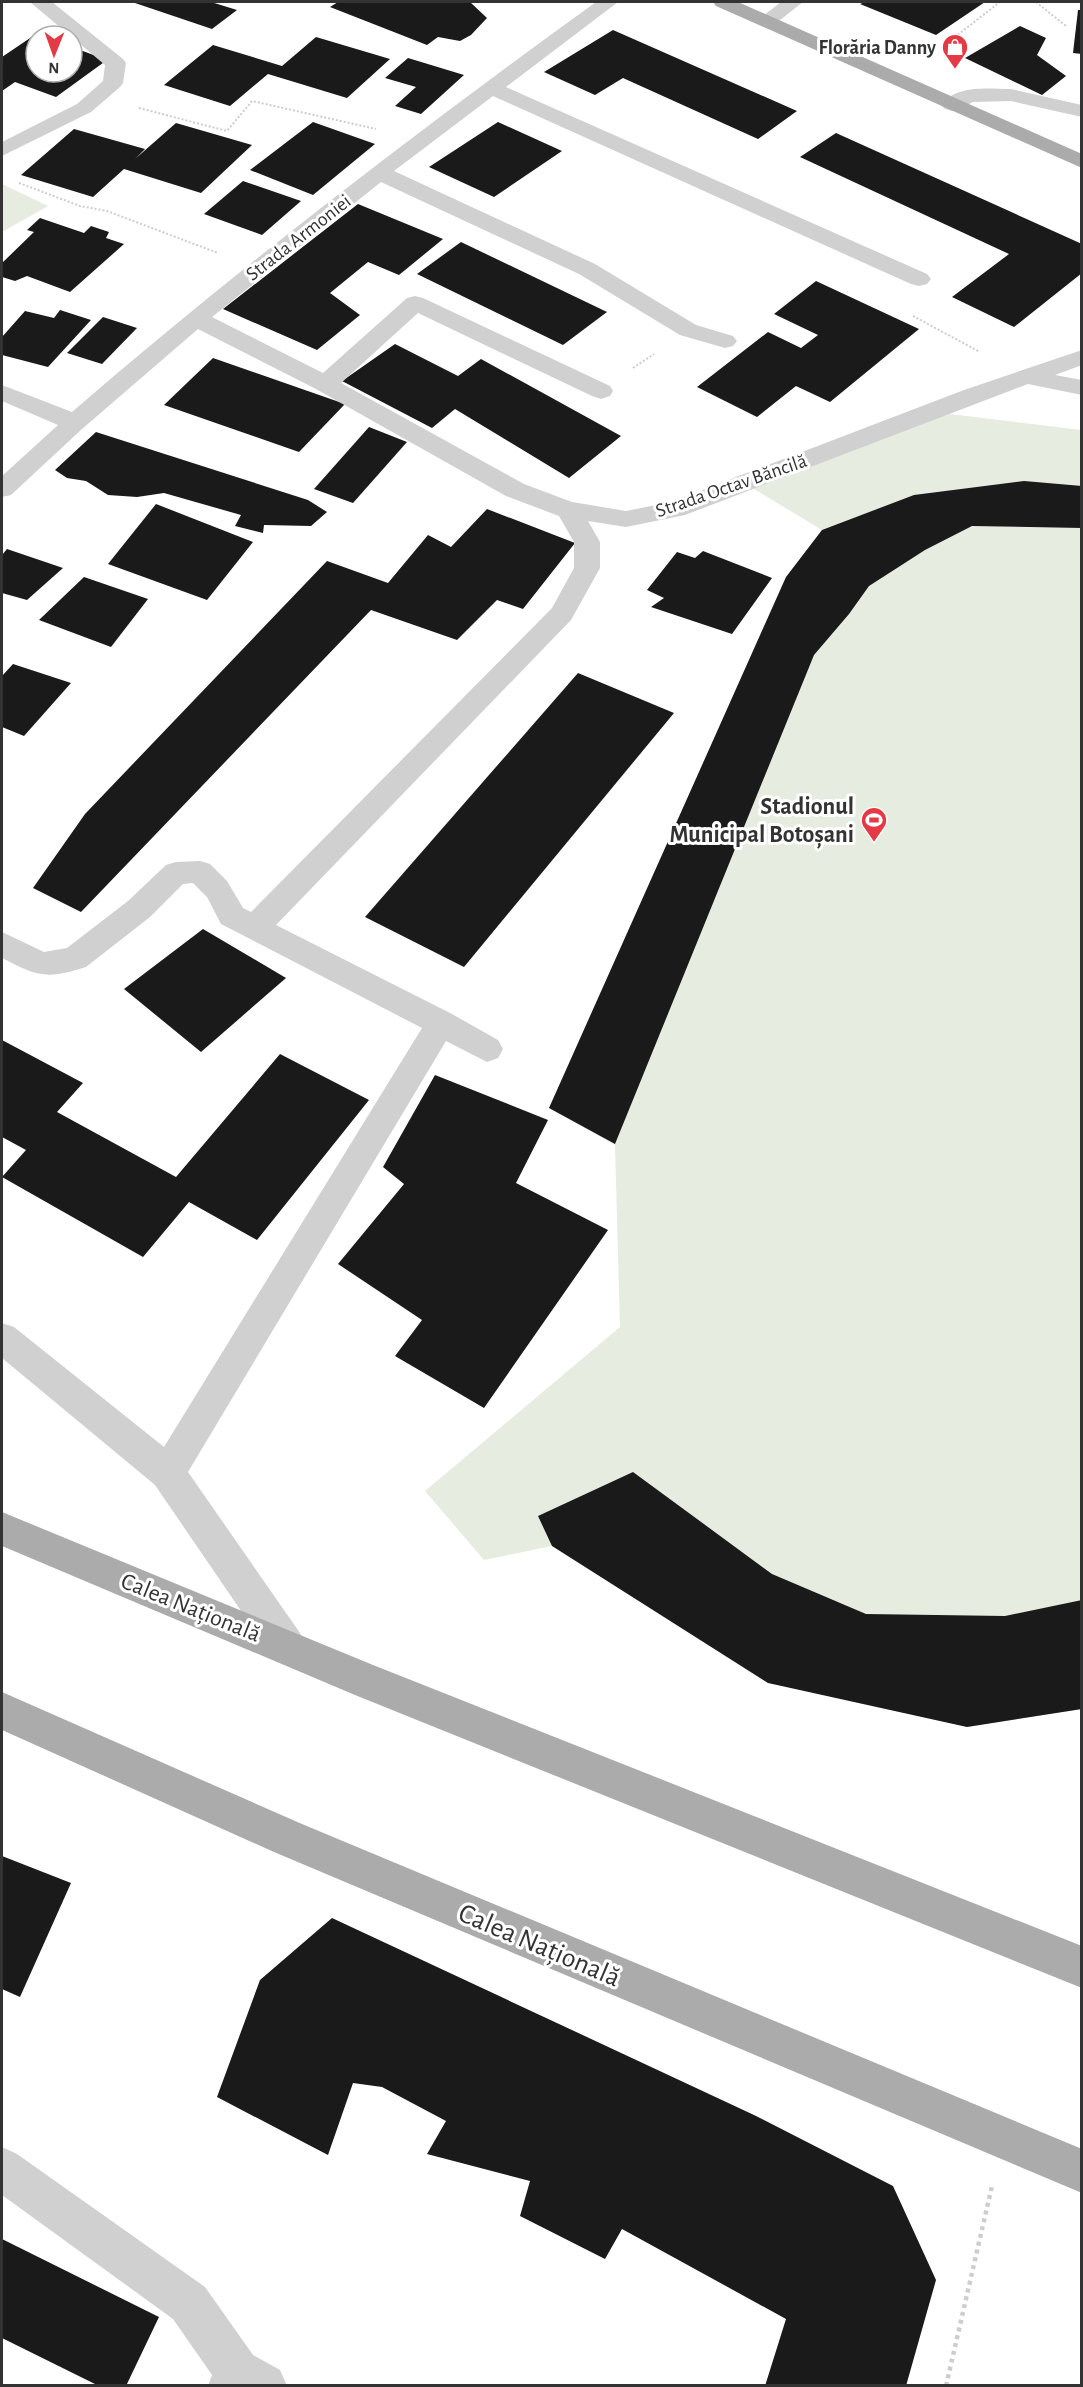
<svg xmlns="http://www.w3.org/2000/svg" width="1083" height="2387" font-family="'Alegreya Sans',sans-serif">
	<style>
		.green { fill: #e6ecdf }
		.building { fill: #1a1a1a }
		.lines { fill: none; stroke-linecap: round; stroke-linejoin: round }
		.path-far1 { stroke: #cdcdcd; stroke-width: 2; stroke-dasharray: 2 2; stroke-linecap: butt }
		.path { stroke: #cdcdcd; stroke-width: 4.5; stroke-dasharray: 4 4; stroke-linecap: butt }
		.minor { fill: #d0d0d0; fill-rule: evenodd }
		.major { fill: #ababab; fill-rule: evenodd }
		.labels { text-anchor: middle; stroke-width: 6; stroke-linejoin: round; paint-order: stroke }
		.far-poi-label { font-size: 20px; font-weight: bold; fill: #333; stroke: #fff; text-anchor: end }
		.far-street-label { font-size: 20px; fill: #333; stroke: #fff }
		.poi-label { font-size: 24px; font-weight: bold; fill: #333; stroke: #fff; text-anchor: end }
		.street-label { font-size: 24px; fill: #333; stroke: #fff }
		.near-street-label { font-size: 28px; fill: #333; stroke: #fff }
	</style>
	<rect width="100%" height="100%" fill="#fff"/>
	<g class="green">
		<path d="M 2,184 L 48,206 L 2,232 Z"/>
		<path d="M 950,414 L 1081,430 L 1081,1709 L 967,1727 L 552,1546 L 484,1560 L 425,1491 L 620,1327 L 615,1145 L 549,1108 L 786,577 L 822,530 L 734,477 Z"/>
	</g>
	<g class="building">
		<path d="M 132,2 L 211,2 L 237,10 L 212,29 Z"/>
		<path d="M 338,2 L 470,2 L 487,18 L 471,35 L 460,41 L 438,37 L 427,45 L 330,7 Z"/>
		<path d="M 865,2 L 985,2 L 936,35 L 860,4 Z"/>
		<path d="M 1078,10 L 1082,10 L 1082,54 L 1073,53 Z"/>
		<path d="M 1020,26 L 1046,38 L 1037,55 L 1066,76 L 1042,95 L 965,58 Z"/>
		<path d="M 613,30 L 797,111 L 758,139 L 623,78 L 595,95 L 544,72 Z"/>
		<path d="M 36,34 L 36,72 L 72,72 L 72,47 L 107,60 L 56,97 L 15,82 L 2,91 L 2,57 Z"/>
		<path d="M 316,37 L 390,59 L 347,98 L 268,74 L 230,106 L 164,85 L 213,45 L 282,66 Z"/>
		<path d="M 408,58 L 464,75 L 421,114 L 395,106 L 416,87 L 385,78 Z"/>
		<path d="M 313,122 L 375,144 L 313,195 L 250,170 Z"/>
		<path d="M 498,122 L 562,151 L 494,197 L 429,167 Z"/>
		<path d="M 176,123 L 252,145 L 201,193 L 124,169 L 93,197 L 21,175 L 74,129 L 145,149 L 135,159 Z"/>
		<path d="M 836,133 L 1082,244 L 1082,273 L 1014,327 L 952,297 L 1009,254 L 800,157 Z"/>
		<path d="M 243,181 L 301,201 L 262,235 L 204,214 Z"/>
		<path d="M 358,204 L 443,239 L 399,275 L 368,262 L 330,293 L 360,315 L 317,350 L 223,309 Z"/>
		<path d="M 40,218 L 84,233 L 91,226 L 109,232 L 106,238 L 124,244 L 70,292 L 27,276 L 15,281 L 2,277 L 2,263 L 34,232 L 27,230 Z"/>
		<path d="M 461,242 L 607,312 L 563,345 L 417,274 Z"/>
		<path d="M 816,281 L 919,329 L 830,402 L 796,386 L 757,417 L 697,387 L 768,332 L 801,348 L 818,335 L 774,314 Z"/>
		<path d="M 60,310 L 91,320 L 48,367 L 2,355 L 2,337 L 25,311 L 54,318 Z"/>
		<path d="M 103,317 L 137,328 L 102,364 L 67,353 Z"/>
		<path d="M 395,344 L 458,376 L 481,359 L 621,436 L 569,478 L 455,409 L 432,428 L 342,381 Z"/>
		<path d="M 213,358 L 345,404 L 299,452 L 164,405 Z"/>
		<path d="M 369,427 L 407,442 L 353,503 L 314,489 Z"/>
		<path d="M 96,432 L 308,500 L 327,512 L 311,526 L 264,525 L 263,533 L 235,526 L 241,515 L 164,493 L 137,497 L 108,495 L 86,481 L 67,478 L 55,470 Z"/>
		<path d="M 1024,481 L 1082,486 L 1082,528 L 972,526 L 925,550 L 869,586 L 849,614 L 814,655 L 615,1144 L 549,1108 L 786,577 L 822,530 L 914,495 Z"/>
		<path d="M 156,504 L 253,542 L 207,600 L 108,564 Z"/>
		<path d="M 487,509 L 575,543 L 523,609 L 497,600 L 457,640 L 371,610 L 81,912 L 33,888 L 85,814 L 327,561 L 388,583 L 428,535 L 451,547 Z"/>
		<path d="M 7,549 L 63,568 L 27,600 L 2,593 L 2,555 Z"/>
		<path d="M 703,551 L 772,578 L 732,634 L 651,607 L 664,598 L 647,590 L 677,552 L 695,558 Z"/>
		<path d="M 84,577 L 148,599 L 111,647 L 39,620 Z"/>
		<path d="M 13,664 L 71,683 L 24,736 L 2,727 L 2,676 Z"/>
		<path d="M 578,673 L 674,713 L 464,967 L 365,917 Z"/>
		<path d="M 203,929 L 286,978 L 201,1052 L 124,989 Z"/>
		<path d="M 2,1040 L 83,1083 L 57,1112 L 176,1177 L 280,1054 L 369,1100 L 257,1240 L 189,1202 L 143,1257 L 2,1177 L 26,1150 L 2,1137 Z"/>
		<path d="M 435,1075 L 548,1120 L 516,1183 L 608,1230 L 484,1408 L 395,1356 L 422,1320 L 338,1264 L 404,1184 L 383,1167 Z"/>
		<path d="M 633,1472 L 772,1574 L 866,1614 L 1005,1616 L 1082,1600 L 1082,1709 L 967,1727 L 768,1683 L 552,1546 L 538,1516 Z"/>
		<path d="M 2,1856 L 71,1883 L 20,1997 L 2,1989 Z"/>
		<path d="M 332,1918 L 754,2115 L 893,2186 L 936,2280 L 906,2386 L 765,2386 L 786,2319 L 622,2229 L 605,2259 L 520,2216 L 530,2181 L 427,2154 L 446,2121 L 382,2087 L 353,2083 L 328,2155 L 217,2097 L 260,1980 Z"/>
		<path d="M 2,2239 L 159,2317 L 126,2386 L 99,2386 L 2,2338 Z"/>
	</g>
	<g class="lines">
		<g class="path-far1">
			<path d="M 1036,2 L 1066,26"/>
			<path d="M 942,47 L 1000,2"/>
			<path d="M 139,108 L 227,131 L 252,101 L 376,129"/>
			<path d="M 19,183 L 80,206 L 107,211 L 218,253"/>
			<path d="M 913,316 L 980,352"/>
			<path d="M 633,368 L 654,354"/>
		</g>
		<path class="path" d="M 946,2386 L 992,2186"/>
		<g class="minor">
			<path d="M 30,2 L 52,2 L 123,59 L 126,63 L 123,83 L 120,87 L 91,112 L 2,156 L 2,142 L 77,104 L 103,81 L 105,65 Z"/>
			<path d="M 596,2 L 618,2 L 506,87 L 927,274 L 931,279 L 927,284 L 919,286 L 911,284 L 493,96 L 394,171 L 595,264 L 696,325 L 733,336 L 737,341 L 733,346 L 725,348 L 680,335 L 579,274 L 381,182 L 212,317 L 323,373 L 407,298 L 415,296 L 423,298 L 610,386 L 613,391 L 610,396 L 601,399 L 592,396 L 418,313 L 341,383 L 524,484 L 572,502 L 626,511 L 671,502 L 964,390 L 1082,350 L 1082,365 L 1055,375 L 1082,380 L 1082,395 L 1028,384 L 685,515 L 626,527 L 588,521 L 600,542 L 600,568 L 571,620 L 276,925 L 452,1014 L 498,1040 L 503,1049 L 498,1058 L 487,1062 L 446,1041 L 188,1472 L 300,1633 L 306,1646 L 300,1659 L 287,1665 L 274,1659 L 155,1485 L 2,1358 L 2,1323 L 14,1327 L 164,1447 L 422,1028 L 221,924 L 207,897 L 193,883 L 183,884 L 150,917 L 86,967 C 46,980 37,976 2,958 L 2,932 L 44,952 L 67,948 L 128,901 L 166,865 L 176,862 L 200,861 L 210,864 L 227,881 L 243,908 L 251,912 L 552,608 L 574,568 L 574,542 L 559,516 L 506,496 L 316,389 L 198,329 L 82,429 L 11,495 L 2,497 L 2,476 L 58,425 L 2,401 L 2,385 L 72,412 C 240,267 416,132 596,2 Z"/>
			<path d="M 781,2 L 803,2 L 775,24 L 761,24 L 758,20 Z"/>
			<path d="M 1011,89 L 1082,105 L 1082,117 L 1011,101 L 973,102 L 959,109 L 952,111 L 945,109 L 941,105 C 956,84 989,89 1011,89 Z"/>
			<path d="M 2,2147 L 17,2154 L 205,2287 L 253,2355 L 280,2370 L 287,2386 L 208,2386 L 212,2375 L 173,2319 L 2,2195 Z"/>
		</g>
		<g class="major">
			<path d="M 713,2 L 738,2 L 1082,154 L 1082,168 L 716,6 Z"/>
			<path d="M 2,1512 L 373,1665 L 1082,1946 L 1082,1988 L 355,1695 L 2,1546 Z"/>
			<path d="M 2,1692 L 302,1824 L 1082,2149 L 1082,2193 L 274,1852 L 2,1730 Z"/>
		</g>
	</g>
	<defs>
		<g id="shop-pin" transform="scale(1.35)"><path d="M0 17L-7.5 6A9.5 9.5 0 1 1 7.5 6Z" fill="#e63946" stroke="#fff"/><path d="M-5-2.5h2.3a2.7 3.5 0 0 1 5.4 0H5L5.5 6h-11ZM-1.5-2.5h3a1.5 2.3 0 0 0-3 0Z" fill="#fff"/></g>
		<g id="stadium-pin" transform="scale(1.35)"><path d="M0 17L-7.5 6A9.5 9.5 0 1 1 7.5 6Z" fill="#e63946" stroke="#fff"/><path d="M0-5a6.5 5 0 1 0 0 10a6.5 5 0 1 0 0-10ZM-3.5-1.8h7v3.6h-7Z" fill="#fff"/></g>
	</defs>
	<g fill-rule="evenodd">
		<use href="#shop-pin" x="955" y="47"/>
		<use href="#stadium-pin" x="874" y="820"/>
	</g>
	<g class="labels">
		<g class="far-poi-label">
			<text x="936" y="54">Florăria Danny</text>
		</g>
		<g class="far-street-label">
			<text transform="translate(298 237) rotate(-38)" y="7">Strada Armoniei</text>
			<text transform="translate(731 485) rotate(-19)" y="7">Strada Octav Băncilă</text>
		</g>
		<g class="poi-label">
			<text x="854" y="814">Stadionul<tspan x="854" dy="28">Municipal Botoșani</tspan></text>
		</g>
		<g class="street-label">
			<text transform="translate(191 1607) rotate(22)" y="8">Calea Națională</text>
		</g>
		<g class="near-street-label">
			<text transform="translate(540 1944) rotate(23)" y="10">Calea Națională</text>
		</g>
	</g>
	<rect width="1083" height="2387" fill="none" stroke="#333333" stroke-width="6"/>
	<g transform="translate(54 54) rotate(181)"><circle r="28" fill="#ffffff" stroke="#adadad" stroke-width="1.5"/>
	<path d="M0-4.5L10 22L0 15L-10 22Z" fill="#e63946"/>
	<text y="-9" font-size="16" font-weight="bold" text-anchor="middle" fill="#333333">N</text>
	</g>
</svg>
